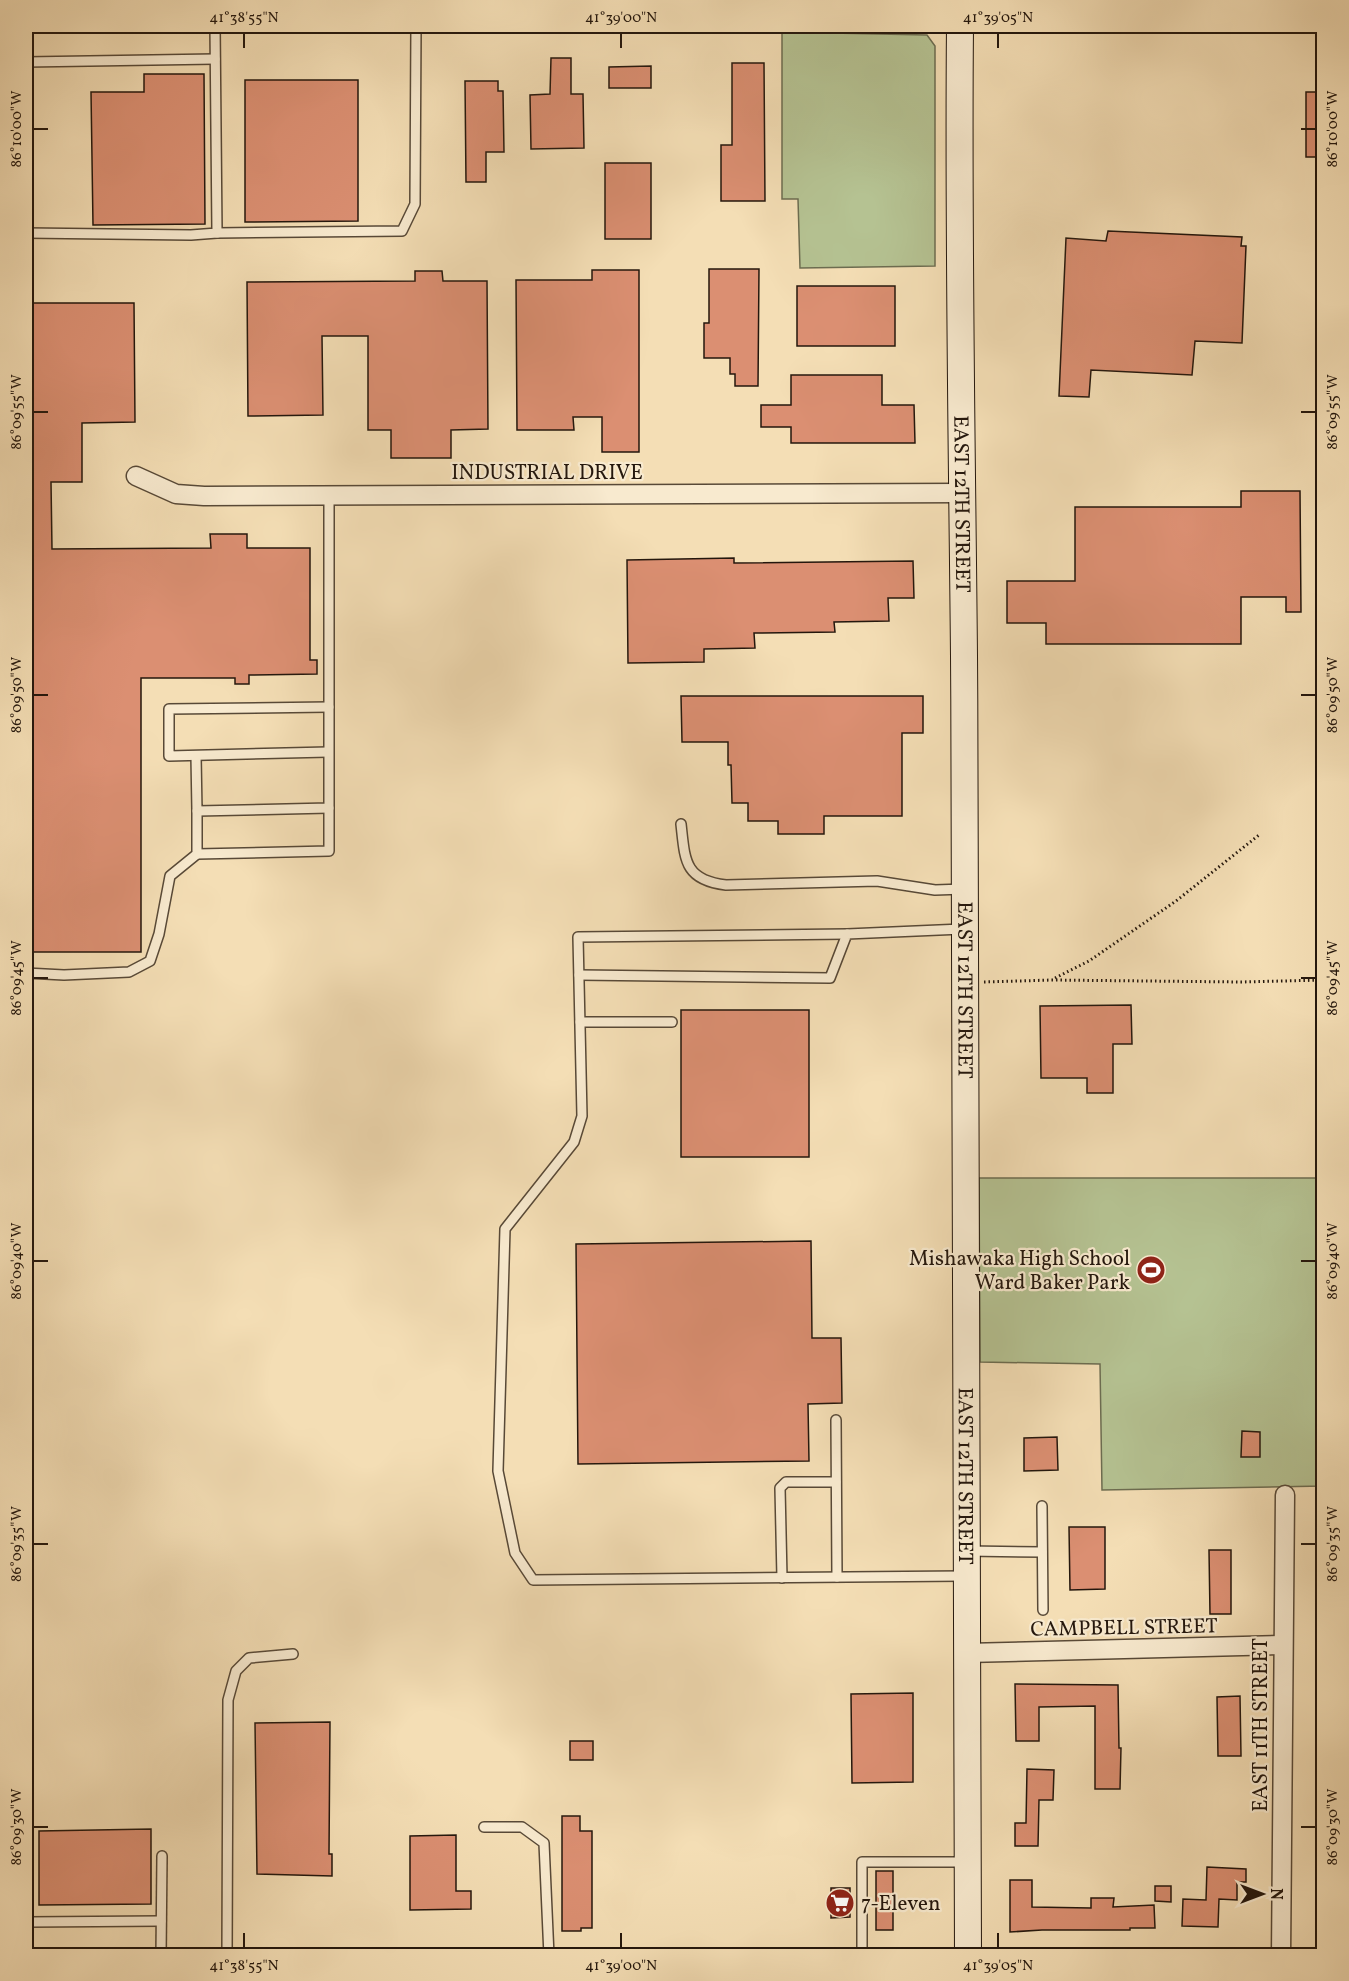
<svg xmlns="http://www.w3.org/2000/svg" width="1349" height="1981" font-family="Vollkorn,serif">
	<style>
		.green { fill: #b5c292; stroke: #6c6c50; stroke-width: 1.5 }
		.building { fill: #db8f72; stroke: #24170d; stroke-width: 1.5 }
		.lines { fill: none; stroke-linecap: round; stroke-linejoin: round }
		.lane-casing { stroke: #584937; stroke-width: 12 }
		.street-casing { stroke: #584937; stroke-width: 21 }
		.secondary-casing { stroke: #24170d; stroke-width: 28 }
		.path { stroke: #24170d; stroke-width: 3; stroke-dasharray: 1.5 3; stroke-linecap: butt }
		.lane { stroke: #f8eacf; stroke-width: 9 }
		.street { stroke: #f8eacf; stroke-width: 18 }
		.secondary { stroke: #f8eacf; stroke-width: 26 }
		.ticks { fill: none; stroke: #24170d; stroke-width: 2 }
		.labels { text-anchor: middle; stroke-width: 4.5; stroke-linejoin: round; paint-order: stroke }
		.street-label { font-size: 21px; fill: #24170d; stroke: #f8eacf }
		.poi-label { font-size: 21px; fill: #24170d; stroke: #f8eacf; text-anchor: end }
		.neatline { fill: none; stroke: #24170d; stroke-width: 2 }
		.ticks-label { font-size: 15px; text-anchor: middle; fill: #24170d }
	</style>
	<rect width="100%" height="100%" fill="#f4deb5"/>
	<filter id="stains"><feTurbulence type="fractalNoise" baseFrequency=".00333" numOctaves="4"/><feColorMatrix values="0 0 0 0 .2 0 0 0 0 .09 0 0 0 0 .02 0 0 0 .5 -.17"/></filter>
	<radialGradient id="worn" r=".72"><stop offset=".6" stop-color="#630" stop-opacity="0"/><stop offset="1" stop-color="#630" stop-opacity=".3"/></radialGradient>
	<g class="green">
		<path d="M 782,32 L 927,35 L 935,46 L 935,266 L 800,268 L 798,199 L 782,199 Z"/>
		<path d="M 979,1178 L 1323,1178 L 1323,1486 L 1102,1490 L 1100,1364 L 980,1362 Z"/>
	</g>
	<g class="building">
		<path d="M 551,58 L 571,58 L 571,94 L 583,94 L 584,148 L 531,149 L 530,95 L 550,94 Z"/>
		<path d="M 732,63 L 764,63 L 765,201 L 721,201 L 721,145 L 732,145 Z"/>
		<path d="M 651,66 L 651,88 L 609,88 L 609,67 Z"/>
		<path d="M 144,74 L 204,74 L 205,224 L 93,225 L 91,92 L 144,92 Z"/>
		<path d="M 245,80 L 358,80 L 358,221 L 245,222 Z"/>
		<path d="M 465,81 L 498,81 L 498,91 L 503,91 L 504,152 L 486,152 L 486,182 L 466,182 Z"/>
		<rect x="1306" y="92" width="17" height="65"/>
		<rect x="605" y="163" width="46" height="76"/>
		<path d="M 1108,231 L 1242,237 L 1241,246 L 1246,246 L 1242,343 L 1195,341 L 1192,375 L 1091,370 L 1089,397 L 1059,396 L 1066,238 L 1106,241 Z"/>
		<path d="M 709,269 L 759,269 L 758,386 L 735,386 L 735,374 L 730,374 L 730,358 L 704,358 L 704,323 L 709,323 Z"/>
		<path d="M 592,270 L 639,270 L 639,452 L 602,452 L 602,417 L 573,417 L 574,430 L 517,430 L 516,280 L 592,280 Z"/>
		<path d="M 415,271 L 442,271 L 443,281 L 487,281 L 488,429 L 451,430 L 451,458 L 391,458 L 391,430 L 368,430 L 368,336 L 322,336 L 323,415 L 248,416 L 247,282 L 415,281 Z"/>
		<rect x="797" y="286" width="98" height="60"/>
		<path d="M 26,303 L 134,303 L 135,422 L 82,423 L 82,482 L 51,482 L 52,549 L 211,548 L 210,534 L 247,534 L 247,548 L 310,548 L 310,660 L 317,660 L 317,674 L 249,675 L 249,684 L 235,684 L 235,678 L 141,678 L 141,952 L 26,952 Z"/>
		<path d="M 791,375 L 882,375 L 882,405 L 914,405 L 915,443 L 791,443 L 791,427 L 761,427 L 761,405 L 791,405 Z"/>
		<path d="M 1241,491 L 1300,491 L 1301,612 L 1286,612 L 1286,597 L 1241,597 L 1241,644 L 1046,644 L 1046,623 L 1007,623 L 1007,581 L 1075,581 L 1075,507 L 1241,507 Z"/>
		<path d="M 734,558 L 734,563 L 913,561 L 914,598 L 888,598 L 889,621 L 834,622 L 835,632 L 754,633 L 755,648 L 704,649 L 704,662 L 628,663 L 627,560 Z"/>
		<path d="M 681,696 L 923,696 L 923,733 L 902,733 L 902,816 L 824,816 L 824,834 L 778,834 L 778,821 L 748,821 L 748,803 L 732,803 L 731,765 L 728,765 L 728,742 L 682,742 Z"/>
		<path d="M 1131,1005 L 1132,1044 L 1113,1044 L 1113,1093 L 1087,1093 L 1087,1078 L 1041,1078 L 1040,1006 Z"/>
		<rect x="681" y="1010" width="128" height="147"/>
		<path d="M 811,1241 L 812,1338 L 841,1338 L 842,1403 L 808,1404 L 809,1461 L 578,1464 L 576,1244 Z"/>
		<path d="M 1242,1431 L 1260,1432 L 1260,1457 L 1241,1457 Z"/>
		<path d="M 1057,1437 L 1058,1470 L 1024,1471 L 1024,1438 Z"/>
		<path d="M 1069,1527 L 1105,1527 L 1105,1589 L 1070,1590 Z"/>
		<path d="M 1209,1550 L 1231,1550 L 1231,1614 L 1210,1614 Z"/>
		<path d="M 1015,1684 L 1118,1685 L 1119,1748 L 1121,1748 L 1120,1789 L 1095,1789 L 1095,1706 L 1039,1707 L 1039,1741 L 1016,1741 Z"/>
		<path d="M 913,1693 L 913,1782 L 852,1783 L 851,1694 Z"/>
		<path d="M 1240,1696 L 1241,1756 L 1218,1756 L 1217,1697 Z"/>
		<path d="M 330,1722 L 329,1854 L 332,1854 L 332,1876 L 257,1874 L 255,1723 Z"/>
		<rect x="570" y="1741" width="23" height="19"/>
		<path d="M 1027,1769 L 1054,1770 L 1053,1800 L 1039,1800 L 1038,1846 L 1015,1846 L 1015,1823 L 1026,1823 Z"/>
		<path d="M 562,1816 L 580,1816 L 580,1831 L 592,1831 L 592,1928 L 581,1928 L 581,1931 L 562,1931 Z"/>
		<path d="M 151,1829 L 151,1904 L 39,1905 L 39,1831 Z"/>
		<path d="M 456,1835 L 456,1891 L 471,1891 L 471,1909 L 410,1910 L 410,1836 Z"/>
		<path d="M 1207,1867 L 1246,1869 L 1246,1882 L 1237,1882 L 1237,1900 L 1219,1899 L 1218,1927 L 1182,1926 L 1183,1899 L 1206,1900 Z"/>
		<rect x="876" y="1871" width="17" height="59"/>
		<path d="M 1010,1880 L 1032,1880 L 1032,1907 L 1091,1908 L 1091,1898 L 1114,1898 L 1113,1907 L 1154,1905 L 1155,1928 L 1130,1928 L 1130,1930 L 1042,1930 L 1010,1932 Z"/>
		<path d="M 1155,1886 L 1171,1886 L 1171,1902 L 1155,1901 Z"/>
		<path d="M 831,1888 L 850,1888 L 850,1917 L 831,1918 Z"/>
	</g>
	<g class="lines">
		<g class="lane-casing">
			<g id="lane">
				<path d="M 26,62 L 215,59"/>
				<path d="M 26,233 L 191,235 L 217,233 L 215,26"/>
				<path d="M 217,233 L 402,231 L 415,204 L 416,26"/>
				<path d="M 328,752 L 169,756 L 169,709 L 329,707"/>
				<path d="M 196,756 L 197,811 L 329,808 L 329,496"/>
				<path d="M 681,824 C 685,860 684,880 726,885 L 877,881 L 935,890 L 964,889"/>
				<path d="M 197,854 L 329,851 L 329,808"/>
				<path d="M 847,934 L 578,937 L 582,1116 L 574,1142 L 505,1229 L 498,1471 L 515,1553 L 533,1580 L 963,1576"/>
				<path d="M 26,973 L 64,975 L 129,972 L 150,961 L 159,934 L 170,876 L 197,854 L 197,811"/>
				<path d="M 579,975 L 830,978 L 847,934 L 962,929"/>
				<path d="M 580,1022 L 672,1022"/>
				<path d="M 836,1420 L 837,1577"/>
				<path d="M 1042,1506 L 1043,1610"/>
				<path d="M 967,1551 L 1042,1552"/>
				<path d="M 782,1578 L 780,1488 L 786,1482 L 836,1482"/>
				<path d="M 484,1827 L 522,1827 L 544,1843 L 549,1956"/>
				<path d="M 29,1922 L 161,1921"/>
				<path d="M 161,1956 L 162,1856"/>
				<path d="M 227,1956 L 228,1700 L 236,1671 L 249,1658 L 293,1654"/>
				<path d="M 862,1956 L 862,1862 L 965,1862"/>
			</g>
		</g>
		<g class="street-casing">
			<g id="street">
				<path d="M 136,476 L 176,494 L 204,496 L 962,493"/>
				<path d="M 966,1653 L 1283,1645"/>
				<path d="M 1281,1956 L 1285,1495"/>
			</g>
		</g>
		<g class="secondary-casing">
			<g id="secondary">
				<path id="s1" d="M 960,26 C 958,236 962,446 964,656 C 967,1089 964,1522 968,1956"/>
			</g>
		</g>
		<g class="path">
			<path d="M 1055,978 L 1089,961 L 1176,901 L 1259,835"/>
			<path d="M 984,982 L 1052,980 L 1241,982 L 1324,980"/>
		</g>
		<use href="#lane" class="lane"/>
		<use href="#street" class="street"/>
		<use href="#secondary" class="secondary"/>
	</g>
	<path class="ticks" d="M 244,33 L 244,48M 621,33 L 621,48M 998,33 L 998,48M 33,129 L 48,129M 1301,129 L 1316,129M 33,412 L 48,412M 1301,412 L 1316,412M 33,695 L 48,695M 1301,695 L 1316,695M 33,978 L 48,978M 1301,978 L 1316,978M 33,1261 L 48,1261M 1301,1261 L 1316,1261M 33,1544 L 48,1544M 1301,1544 L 1316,1544M 33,1827 L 48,1827M 1301,1827 L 1316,1827M 244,1933 L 244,1948M 621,1933 L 621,1948M 998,1933 L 998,1948"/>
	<defs>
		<g id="stadium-disc" transform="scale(1.5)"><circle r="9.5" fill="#8f2418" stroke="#f8eacf"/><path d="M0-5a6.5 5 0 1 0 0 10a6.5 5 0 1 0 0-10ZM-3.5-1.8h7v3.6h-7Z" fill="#fff"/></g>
		<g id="supermarket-disc" transform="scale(1.5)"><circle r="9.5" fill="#8f2418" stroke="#f8eacf"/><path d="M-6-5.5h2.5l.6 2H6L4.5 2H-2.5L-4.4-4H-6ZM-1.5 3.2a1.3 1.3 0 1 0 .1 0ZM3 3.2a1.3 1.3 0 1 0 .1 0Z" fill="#fff"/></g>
	</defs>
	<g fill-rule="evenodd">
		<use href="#stadium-disc" x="1151" y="1270"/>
		<use href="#supermarket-disc" x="840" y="1903"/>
	</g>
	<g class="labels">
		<g class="street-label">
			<text x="547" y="479">INDUSTRIAL DRIVE</text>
			<text dy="7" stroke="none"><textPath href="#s1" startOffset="478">EAST 12TH STREET</textPath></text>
			<text dy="7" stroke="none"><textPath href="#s1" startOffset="964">EAST 12TH STREET</textPath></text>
			<text dy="7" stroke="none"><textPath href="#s1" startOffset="1450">EAST 12TH STREET</textPath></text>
			<text transform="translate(1124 1627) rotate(-1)" y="7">CAMPBELL STREET</text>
			<text transform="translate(1260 1725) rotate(-90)" y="7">EAST 11TH STREET</text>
		</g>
		<g class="poi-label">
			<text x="1130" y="1265">Mishawaka High School<tspan x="1130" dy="24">Ward Baker Park</tspan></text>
			<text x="861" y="1910" text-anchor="start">7-Eleven</text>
		</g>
	</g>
	<rect width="1349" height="1981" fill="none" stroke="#f4deb5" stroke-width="66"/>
	<g transform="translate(1262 1894) rotate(90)" stroke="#f8eacf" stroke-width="4.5" paint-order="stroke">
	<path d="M0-4.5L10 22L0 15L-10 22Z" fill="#24170d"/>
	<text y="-9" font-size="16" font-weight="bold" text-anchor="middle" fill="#24170d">N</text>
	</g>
	<rect x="33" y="33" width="1283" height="1915" class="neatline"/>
	<g class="ticks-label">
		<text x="244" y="22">41°38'55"N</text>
		<text x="621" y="22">41°39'00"N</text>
		<text x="998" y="22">41°39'05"N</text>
		<text transform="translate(16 129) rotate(-90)" y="5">86°10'00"W</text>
		<text transform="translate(1332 129) rotate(-90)" y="5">86°10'00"W</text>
		<text transform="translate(1332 412) rotate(-90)" y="5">86°09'55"W</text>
		<text transform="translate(16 412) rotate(-90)" y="5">86°09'55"W</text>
		<text transform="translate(1332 695) rotate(-90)" y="5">86°09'50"W</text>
		<text transform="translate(16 695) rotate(-90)" y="5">86°09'50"W</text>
		<text transform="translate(1332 978) rotate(-90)" y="5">86°09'45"W</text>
		<text transform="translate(16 978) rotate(-90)" y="5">86°09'45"W</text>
		<text transform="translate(1332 1261) rotate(-90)" y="5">86°09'40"W</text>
		<text transform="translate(16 1261) rotate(-90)" y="5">86°09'40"W</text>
		<text transform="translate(16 1544) rotate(-90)" y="5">86°09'35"W</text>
		<text transform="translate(1332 1544) rotate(-90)" y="5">86°09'35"W</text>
		<text transform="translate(16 1827) rotate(-90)" y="5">86°09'30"W</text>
		<text transform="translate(1332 1827) rotate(-90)" y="5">86°09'30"W</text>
		<text x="244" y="1970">41°38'55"N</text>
		<text x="621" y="1970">41°39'00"N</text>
		<text x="998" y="1970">41°39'05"N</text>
	</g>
	<rect width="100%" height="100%" filter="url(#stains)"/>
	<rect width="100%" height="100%" fill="url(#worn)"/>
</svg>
